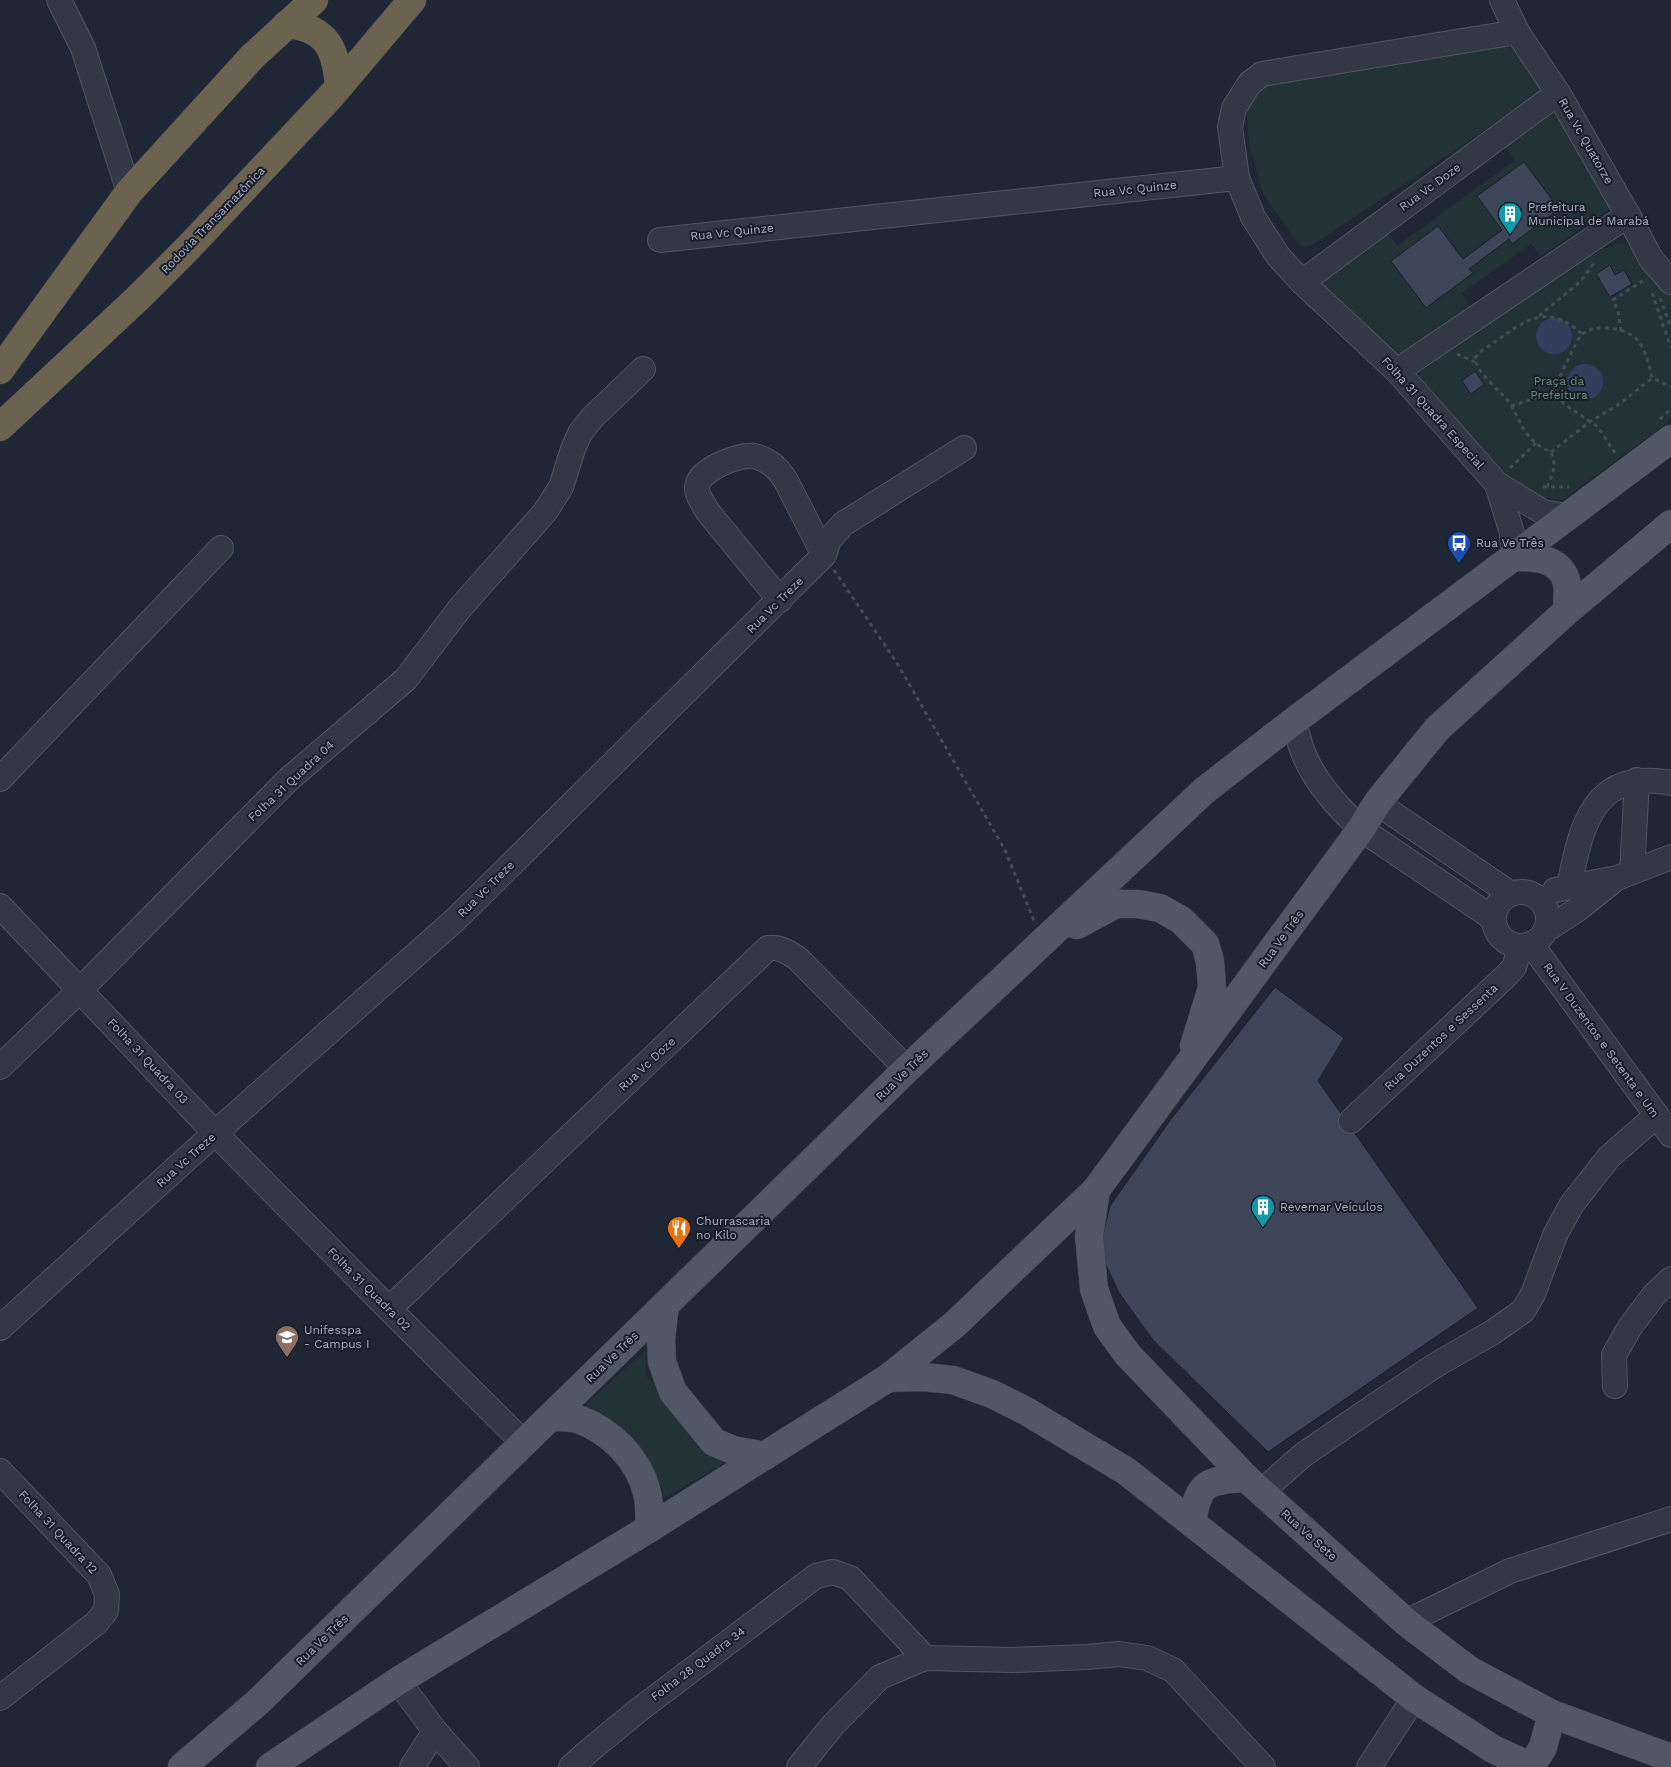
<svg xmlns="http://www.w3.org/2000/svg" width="1671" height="1767" font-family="'Work Sans',sans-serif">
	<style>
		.green { fill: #223337 }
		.water { fill: #323f5c }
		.building { fill: #3d4558; stroke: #1a1f2c }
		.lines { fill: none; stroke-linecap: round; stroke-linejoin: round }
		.minor-casing { stroke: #505564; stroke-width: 26 }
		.major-casing { stroke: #3c414f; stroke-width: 29 }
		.highway-casing { stroke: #3d4250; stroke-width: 29 }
		.path { stroke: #3e4f53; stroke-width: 3; stroke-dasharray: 4 4; stroke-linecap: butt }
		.minor { stroke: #323845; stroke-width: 24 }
		.major { stroke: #505766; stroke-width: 28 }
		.highway { stroke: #6b634f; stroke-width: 28 }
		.labels { text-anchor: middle; stroke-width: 4; stroke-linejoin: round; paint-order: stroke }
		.street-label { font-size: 12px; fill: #acb2c3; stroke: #181d2a }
		.poi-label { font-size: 12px; fill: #acb2c3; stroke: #181d2a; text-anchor: start }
		.park-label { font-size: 12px; fill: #649273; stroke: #181d2a }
	</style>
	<rect width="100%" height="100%" fill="#1f2635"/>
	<g class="green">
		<path d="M 1498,45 L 1515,50 L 1544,81 L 1542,92 L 1314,244 C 1307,247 1303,248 1298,243 L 1263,194 L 1249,143 L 1247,116 L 1251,96 L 1260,83 Z"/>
		<path d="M 1549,109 L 1561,111 L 1609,198 L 1608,210 L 1541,256 L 1531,244 L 1462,293 L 1471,306 L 1407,354 L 1394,353 L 1322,290 L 1320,279 L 1385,231 L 1397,246 L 1515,160 L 1504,145 Z"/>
		<path d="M 1618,243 L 1627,245 L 1653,274 L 1671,291 L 1671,418 L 1663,426 L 1562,500 L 1541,497 L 1514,482 L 1425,392 L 1420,385 L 1420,367 L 1603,249 Z"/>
		<path d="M 647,1349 L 646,1375 L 708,1451 L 725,1463 L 664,1498 L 657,1476 L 610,1420 L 578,1412 Z"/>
	</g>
	<g class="water">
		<circle cx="1554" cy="336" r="18"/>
		<circle cx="1585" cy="382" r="18"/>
	</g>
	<g class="building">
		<path d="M 1524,162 L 1559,209 L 1512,244 L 1509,239 L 1469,269 L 1473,273 L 1426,308 L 1391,261 L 1438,226 L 1463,259 L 1502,230 L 1477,196 Z"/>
		<path d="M 1610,265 L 1615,275 L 1624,270 L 1632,284 L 1610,297 L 1596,274 Z"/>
		<path d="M 1475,371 L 1484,384 L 1471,394 L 1462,381 Z"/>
		<path d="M 1275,987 L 1344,1038 L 1318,1081 L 1478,1308 L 1268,1452 L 1153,1340 L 1119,1293 L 1099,1250 L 1110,1206 L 1171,1119 Z"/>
	</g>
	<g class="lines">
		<g class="minor-casing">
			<g id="minor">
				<path d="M 59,0 L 83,48 L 129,192"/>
				<path d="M 1502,0 L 1517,32 L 1558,93 L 1628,215 L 1651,259 L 1671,282"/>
				<path d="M 1517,32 L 1262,74 L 1250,83 L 1234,108 L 1230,127 L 1237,178 L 1253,217 L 1278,256 L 1302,282 L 1397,371 L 1497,484 L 1543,512 L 1567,516"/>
				<path d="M 660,240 L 1237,178"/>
				<path d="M 1302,282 L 1558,93"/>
				<path d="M 1397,371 L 1628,215"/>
				<path d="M 1497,484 L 1512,533 L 1513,557"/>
				<path d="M 780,600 L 708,512 C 704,505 697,496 697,488 C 697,470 738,454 754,456 C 768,459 779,469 786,481 L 824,555"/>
				<path d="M 1294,721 C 1297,734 1300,747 1306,759 C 1318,786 1340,809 1361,829 L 1494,919"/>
				<path d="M 0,779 L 221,548"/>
				<path d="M 1377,803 L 1511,894"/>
				<path d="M 1632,872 L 1637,780"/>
				<path d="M 1569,887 C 1581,826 1593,768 1671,783"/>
				<path d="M 1555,890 L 1617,878 L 1671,857"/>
				<circle cx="1521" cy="919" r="27"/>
				<path d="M 0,906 L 215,1133 L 389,1309 L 524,1443"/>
				<path d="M 1546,930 L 1578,909 L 1613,881"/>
				<path d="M 1531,944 L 1671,1135"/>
				<path d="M 0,1067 L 80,990 L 289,779 L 406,679 L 460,608 L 545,512 L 561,487 L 573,449 L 580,433 L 592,418 L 643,369"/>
				<path d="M 1351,1121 L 1507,975 L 1514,967 L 1521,946"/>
				<path d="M 389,1309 L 768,948 C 780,947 786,951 797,958 L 907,1069"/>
				<path d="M 0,1328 L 215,1133 L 456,919 L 824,555 L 829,540 L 843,524 L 964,448"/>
				<path d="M 1615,1386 L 1614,1355 L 1630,1327 L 1654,1295 L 1671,1279"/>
				<path d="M 0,1471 L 99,1575 L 107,1594 L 106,1611 L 96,1623 L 0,1698"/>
				<path d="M 1261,1492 L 1303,1455 L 1373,1407 L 1434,1366 L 1493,1332 L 1523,1311 L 1533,1294 L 1555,1235 L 1572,1204 L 1609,1157 L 1656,1116"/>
				<path d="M 1406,1622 L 1510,1571 L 1671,1519"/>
				<path d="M 398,1681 L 435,1731 L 467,1767"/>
				<path d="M 412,1767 L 435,1731"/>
				<path d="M 571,1767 L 590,1750 L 640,1709 L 816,1576 L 833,1572 L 850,1578 L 925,1658"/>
				<path d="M 799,1767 L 833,1725 L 880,1677 L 925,1658 L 1013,1660 L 1087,1657 L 1119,1654 L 1147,1658 L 1173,1670 L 1263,1767"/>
				<path d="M 1369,1767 L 1414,1698"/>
			</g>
		</g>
		<g class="major-casing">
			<g id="major">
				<path d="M 1513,557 C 1532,557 1559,557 1566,580 C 1569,589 1567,601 1567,611"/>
				<path d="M 1077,925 L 1116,904 L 1138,904 L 1160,908 L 1181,920 L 1205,944 L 1210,961 L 1212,988 L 1194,1046"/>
				<path d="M 1096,1190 L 1089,1236 L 1094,1289 L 1107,1326 L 1127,1354 L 1246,1478 L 1406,1622 L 1469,1670 L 1552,1714 L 1671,1758"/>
				<path d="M 665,1305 L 661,1339 L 662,1362 L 673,1392 L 714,1442 L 733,1450 L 765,1456"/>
				<path d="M 888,1378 L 923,1377 L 953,1380 L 992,1394 L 1026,1411 L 1126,1471 L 1414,1698 L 1493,1749 L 1532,1767"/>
				<path d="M 551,1417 C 559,1417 570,1417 578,1419 C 611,1431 639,1459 647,1493 C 650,1504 649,1517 650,1528"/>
				<path d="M 1192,1523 C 1198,1482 1207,1480 1246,1478"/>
				<path d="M 182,1767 L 258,1702 L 907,1069 L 1205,790 L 1294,721 L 1671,439"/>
				<path d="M 270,1767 L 398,1681 L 650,1528 L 888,1378 L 954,1325 L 1096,1190 L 1361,829 L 1377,803 L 1437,729 L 1567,611 L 1671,524"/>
				<path d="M 1531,1767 L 1543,1747 L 1552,1714"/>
			</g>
		</g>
		<g class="highway-casing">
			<g id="highway">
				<path d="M 287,24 C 328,28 336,50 339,86"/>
				<path d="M 0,370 L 129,192 L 252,57 L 314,0"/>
				<path d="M 0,427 L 138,298 L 188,248 L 331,96 L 412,0"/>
			</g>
		</g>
		<g class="path">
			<path d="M 1652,293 L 1671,348"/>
			<path d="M 1660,298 L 1671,328"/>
			<path d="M 1539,316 L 1581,281 L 1594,263"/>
			<path d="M 1621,331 L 1618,311 L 1613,300 L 1644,280"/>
			<path d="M 1457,354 L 1475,362"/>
			<path d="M 1511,406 L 1555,392"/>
			<path d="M 1660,419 L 1671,409"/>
			<path d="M 1551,452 L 1591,421 L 1618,405 L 1652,378"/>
			<path d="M 1615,453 L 1598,427 L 1564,404 L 1554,389 L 1577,341 C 1581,335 1585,331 1592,329 C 1606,326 1630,329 1639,342 C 1647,353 1649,366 1652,378 L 1671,387"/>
			<path d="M 1510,468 L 1536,443"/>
			<path d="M 1543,487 L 1569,487"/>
			<path d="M 1547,487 C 1553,474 1557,465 1551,452 C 1544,449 1536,444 1531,439 C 1521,428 1517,413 1508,401 C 1500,390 1476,373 1475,358 L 1480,352 C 1517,329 1541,296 1582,334"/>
			<path d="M 834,570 L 897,663 L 1005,850 L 1034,921"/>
		</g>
		<use href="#minor" class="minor"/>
		<use href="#major" class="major"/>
		<use href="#highway" class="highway"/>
	</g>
	<defs>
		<g id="building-pin" transform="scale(1.25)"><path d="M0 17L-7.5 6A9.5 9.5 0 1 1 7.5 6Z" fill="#0f9aa8" stroke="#181d2a"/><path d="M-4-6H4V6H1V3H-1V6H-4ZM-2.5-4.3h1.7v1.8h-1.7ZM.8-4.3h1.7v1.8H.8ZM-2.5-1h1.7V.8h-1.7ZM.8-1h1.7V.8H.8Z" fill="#fff"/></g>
		<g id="bus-pin" transform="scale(1.25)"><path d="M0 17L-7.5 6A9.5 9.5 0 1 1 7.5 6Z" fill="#1a4fb4" stroke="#181d2a"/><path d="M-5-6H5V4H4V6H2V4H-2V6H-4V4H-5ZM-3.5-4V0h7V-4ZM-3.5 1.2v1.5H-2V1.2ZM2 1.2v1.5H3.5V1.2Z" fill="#fff"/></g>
		<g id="restaurant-pin" transform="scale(1.25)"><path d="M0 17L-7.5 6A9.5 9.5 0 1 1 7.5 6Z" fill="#e8710a" stroke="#181d2a"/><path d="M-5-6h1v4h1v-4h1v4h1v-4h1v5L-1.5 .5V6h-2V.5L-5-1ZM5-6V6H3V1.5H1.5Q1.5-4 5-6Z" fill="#fff"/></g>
		<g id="university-pin" transform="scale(1.25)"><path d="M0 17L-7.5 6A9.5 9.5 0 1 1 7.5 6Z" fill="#8d6e63" stroke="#181d2a"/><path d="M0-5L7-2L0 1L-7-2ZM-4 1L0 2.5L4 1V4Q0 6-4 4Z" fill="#fff"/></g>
	</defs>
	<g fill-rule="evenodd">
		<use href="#building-pin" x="1510" y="214"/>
		<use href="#bus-pin" x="1459" y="543"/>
		<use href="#building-pin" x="1263" y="1207"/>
		<use href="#restaurant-pin" x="679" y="1228"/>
		<use href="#university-pin" x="287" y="1337"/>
	</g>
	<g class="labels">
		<g class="street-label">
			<text transform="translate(1586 141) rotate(60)" y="4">Rua Vc Quatorze</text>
			<text transform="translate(1430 187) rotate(-36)" y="4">Rua Vc Doze</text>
			<text transform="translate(1135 189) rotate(-6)" y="4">Rua Vc Quinze</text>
			<text transform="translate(213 220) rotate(-46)" y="4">Rodovia Transamazônica</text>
			<text transform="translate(732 232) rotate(-6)" y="4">Rua Vc Quinze</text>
			<text transform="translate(1433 413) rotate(48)" y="4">Folha 31 Quadra Especial</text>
			<text transform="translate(775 605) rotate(-45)" y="4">Rua Vc Treze</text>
			<text transform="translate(291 781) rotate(-43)" y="4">Folha 31 Quadra 04</text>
			<text transform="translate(486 889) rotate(-45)" y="4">Rua Vc Treze</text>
			<text transform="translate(1281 939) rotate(-54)" y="4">Rua Ve Três</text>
			<text transform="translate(1441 1037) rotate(-43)" y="4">Rua Duzentos e Sessenta</text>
			<text transform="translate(1601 1040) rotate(54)" y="4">Rua V Duzentos e Setenta e Um</text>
			<text transform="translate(148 1061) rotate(47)" y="4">Folha 31 Quadra 03</text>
			<text transform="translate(647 1064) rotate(-43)" y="4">Rua Vc Doze</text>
			<text transform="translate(902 1075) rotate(-44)" y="4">Rua Ve Três</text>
			<text transform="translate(186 1160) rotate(-42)" y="4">Rua Vc Treze</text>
			<text transform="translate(369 1289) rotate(45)" y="4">Folha 31 Quadra 02</text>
			<text transform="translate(612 1357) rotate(-44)" y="4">Rua Ve Três</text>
			<text transform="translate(58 1532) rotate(47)" y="4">Folha 31 Quadra 12</text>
			<text transform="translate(1309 1535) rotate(42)" y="4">Rua Ve Sete</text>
			<text transform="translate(322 1640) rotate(-44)" y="4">Rua Ve Três</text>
			<text transform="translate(698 1664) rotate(-37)" y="4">Folha 28 Quadra 34</text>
		</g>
		<g class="poi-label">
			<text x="1528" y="211">Prefeitura<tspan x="1528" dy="14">Municipal de Marabá</tspan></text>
			<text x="1476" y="547">Rua Ve Três</text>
			<text x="1280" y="1211">Revemar Veículos</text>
			<text x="696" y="1225">Churrascaria<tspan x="696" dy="14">no Kilo</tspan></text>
			<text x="304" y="1334">Unifesspa<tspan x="304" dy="14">- Campus I</tspan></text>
		</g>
		<g class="park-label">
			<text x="1559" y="385">Praça da<tspan x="1559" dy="14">Prefeitura</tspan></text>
		</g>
	</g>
</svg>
